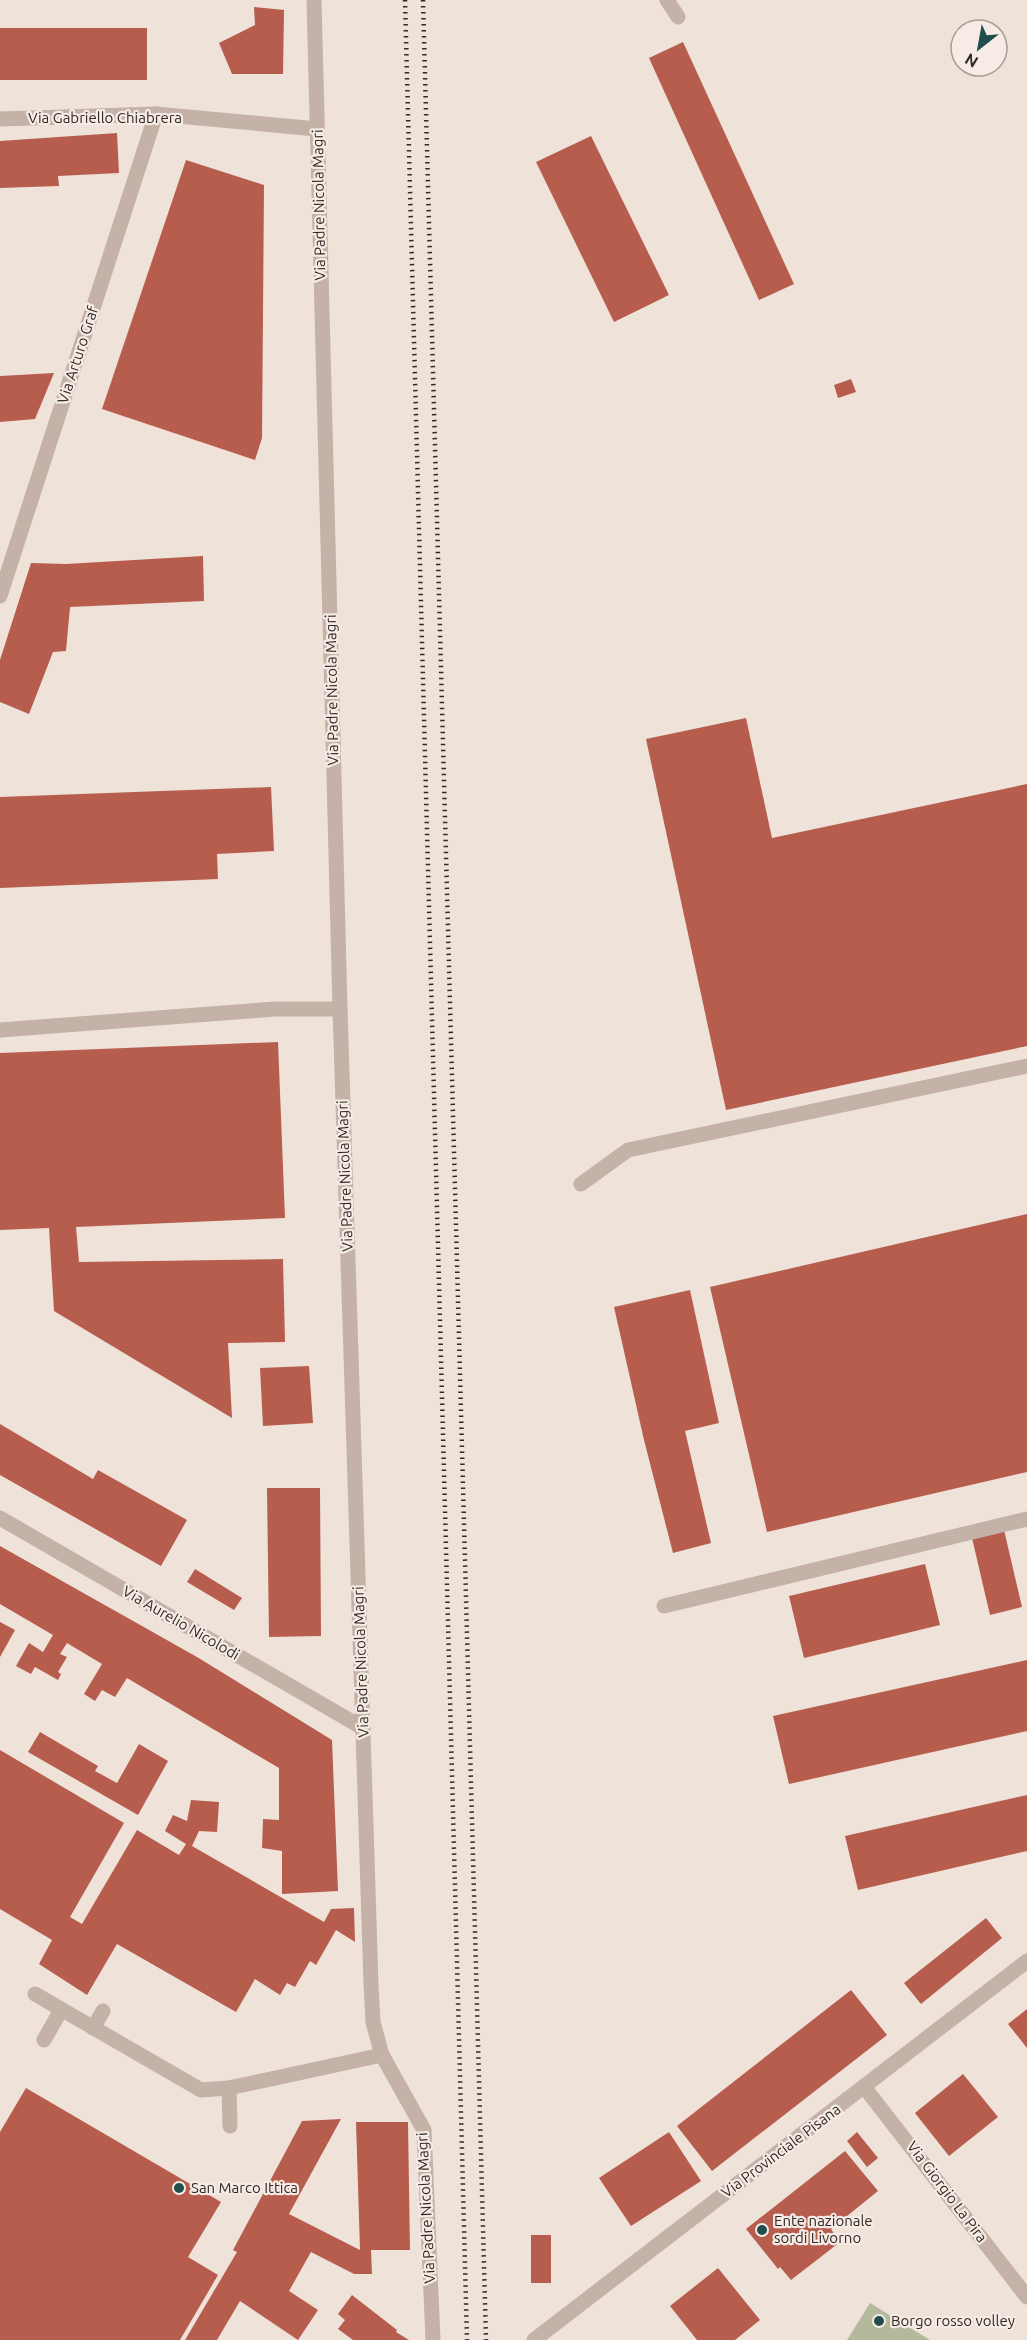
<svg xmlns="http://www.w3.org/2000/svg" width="1027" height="2340" font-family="Ubuntu,sans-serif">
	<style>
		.green { fill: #b3ba9b }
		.building { fill: #b75d4e }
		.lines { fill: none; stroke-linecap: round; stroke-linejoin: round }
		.minor { stroke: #c4b1a7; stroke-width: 15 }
		.rail { stroke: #312926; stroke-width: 4.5; stroke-dasharray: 1.5 4.5; stroke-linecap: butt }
		.poi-dot { fill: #214d4c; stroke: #f6ece5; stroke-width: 2 }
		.labels { text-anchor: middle; stroke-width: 4.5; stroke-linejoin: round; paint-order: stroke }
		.street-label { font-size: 15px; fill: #312926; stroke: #f6ece5 }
		.poi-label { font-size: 15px; fill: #312926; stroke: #f6ece5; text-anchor: start }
	</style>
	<rect width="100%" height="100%" fill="#eee2d9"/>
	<path class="green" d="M 870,2303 L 930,2340 L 847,2340 Z"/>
	<g class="building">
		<path d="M 254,7 L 284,10 L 283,74 L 232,74 L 219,43 L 255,25 Z"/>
		<rect x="0" y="28" width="147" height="52"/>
		<path d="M 683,42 L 794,284 L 759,300 L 649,58 Z"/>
		<path d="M 117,133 L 119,173 L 58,176 L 59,186 L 0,188 L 0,141 Z"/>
		<path d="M 591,136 L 669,295 L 614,322 L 536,162 Z"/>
		<path d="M 186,160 L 264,185 L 262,438 L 255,460 L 102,409 Z"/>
		<path d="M 54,373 L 35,419 L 0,422 L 0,376 Z"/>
		<path d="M 851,379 L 856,392 L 838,398 L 834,385 Z"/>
		<path d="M 203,556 L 204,601 L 70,607 L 66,651 L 53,652 L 29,714 L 0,702 L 0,660 L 31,563 L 66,564 Z"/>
		<path d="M 746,718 L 772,838 L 1027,784 L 1027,1046 L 726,1110 L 646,739 Z"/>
		<path d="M 271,787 L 274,851 L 217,854 L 218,879 L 0,888 L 0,797 Z"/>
		<path d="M 278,1042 L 285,1218 L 76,1227 L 79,1262 L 283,1259 L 285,1342 L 228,1343 L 232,1418 L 54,1311 L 49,1228 L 0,1230 L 0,1053 Z"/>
		<path d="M 1027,1214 L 1027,1472 L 767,1532 L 710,1287 Z"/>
		<path d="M 690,1290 L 719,1423 L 685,1431 L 711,1543 L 673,1553 L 644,1440 L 614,1307 Z"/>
		<path d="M 309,1366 L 313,1423 L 263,1426 L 260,1368 Z"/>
		<path d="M 0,1424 L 93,1479 L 98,1470 L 187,1520 L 161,1566 L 0,1475 Z"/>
		<path d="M 267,1488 L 320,1488 L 321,1636 L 269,1637 Z"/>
		<path d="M 1004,1530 L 1022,1607 L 990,1615 L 972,1538 Z"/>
		<path d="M 0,1546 L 197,1657 L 332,1740 L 338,1891 L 282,1894 L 282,1851 L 262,1848 L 263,1819 L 279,1820 L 279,1768 L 127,1678 L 115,1697 L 102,1690 L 95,1701 L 84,1694 L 102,1664 L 67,1643 L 60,1654 L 67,1657 L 58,1672 L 61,1674 L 58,1680 L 35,1667 L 31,1674 L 16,1666 L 29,1643 L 43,1652 L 53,1635 L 0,1604 Z"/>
		<path d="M 925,1564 L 940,1625 L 804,1658 L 789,1596 Z"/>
		<path d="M 195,1569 L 242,1598 L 234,1610 L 187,1582 Z"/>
		<path d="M 0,1622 L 15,1630 L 0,1657 Z"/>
		<path d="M 1027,1660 L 1027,1731 L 789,1784 L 773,1716 Z"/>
		<path d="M 40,1732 L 98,1766 L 95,1771 L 117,1783 L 139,1744 L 168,1761 L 138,1815 L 28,1752 Z"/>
		<path d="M 0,1750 L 124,1823 L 70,1917 L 82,1924 L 137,1830 L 179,1855 L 186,1844 L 165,1831 L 173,1815 L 187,1821 L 191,1800 L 219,1802 L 217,1832 L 199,1831 L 192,1846 L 324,1922 L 331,1909 L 354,1908 L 355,1942 L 336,1930 L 316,1965 L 310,1961 L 295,1987 L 287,1983 L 280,1995 L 255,1979 L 236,2012 L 117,1944 L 87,1995 L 39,1964 L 52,1940 L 0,1909 Z"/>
		<path d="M 1027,1795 L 1027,1851 L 858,1890 L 845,1836 Z"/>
		<path d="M 986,1918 L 1002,1938 L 921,2004 L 904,1983 Z"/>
		<path d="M 851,1990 L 887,2035 L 712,2171 L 677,2126 Z"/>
		<path d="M 1027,2009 L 1027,2048 L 1008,2024 Z"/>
		<path d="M 963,2074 L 998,2117 L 949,2156 L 915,2113 Z"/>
		<path d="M 26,2088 L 221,2202 L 188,2257 L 218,2275 L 180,2340 L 0,2340 L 0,2132 Z"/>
		<path d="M 341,2119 L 289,2214 L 360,2250 L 356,2122 L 408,2122 L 410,2250 L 371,2250 L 372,2274 L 354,2274 L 311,2252 L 289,2291 L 318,2310 L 298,2340 L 240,2301 L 217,2340 L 185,2340 L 237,2252 L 233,2250 L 302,2121 Z"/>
		<path d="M 669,2132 L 701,2181 L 631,2226 L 599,2178 Z"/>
		<path d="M 857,2132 L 878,2158 L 867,2167 L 847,2141 Z"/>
		<path d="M 845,2151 L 878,2191 L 831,2229 L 840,2242 L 791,2280 L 780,2267 L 778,2269 L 746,2229 Z"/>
		<rect x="531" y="2235" width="20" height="48"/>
		<path d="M 718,2268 L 760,2320 L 735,2340 L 697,2340 L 670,2306 Z"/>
		<path d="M 352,2295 L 397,2330 L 396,2332 L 409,2340 L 353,2340 L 338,2329 L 345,2320 L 338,2314 Z"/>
	</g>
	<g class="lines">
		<g class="minor">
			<path d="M 314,0 L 340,1009 L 371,1984 L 373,2022 L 382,2055 L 424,2130 L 433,2340"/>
			<path d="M 667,0 L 678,17"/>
			<path d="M 0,119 L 156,114 L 317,129"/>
			<path d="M 0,596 L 156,114"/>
			<path d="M 0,1030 L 275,1009 L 340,1009"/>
			<path d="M 581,1184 L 628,1150 L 1027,1066"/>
			<path d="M 0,1518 L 363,1728"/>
			<path d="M 664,1606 L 1027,1519"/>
			<path d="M 35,1994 L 201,2090 L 229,2088 L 382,2055"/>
			<path d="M 93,2028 L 103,2011"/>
			<path d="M 44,2040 L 61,2010"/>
			<path d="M 229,2088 L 230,2126"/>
			<path d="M 865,2088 L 1027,2297"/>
			<path d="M 534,2340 L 1027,1961"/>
		</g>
		<g class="rail">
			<path d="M 405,0 L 467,2340"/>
			<path d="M 423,0 L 486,2340"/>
		</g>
	</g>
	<g class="poi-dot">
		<circle cx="179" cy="2188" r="6"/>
		<circle cx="762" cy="2230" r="6"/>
		<circle cx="879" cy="2321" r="6"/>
	</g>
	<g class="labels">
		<g class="street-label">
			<text x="105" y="123">Via Gabriello Chiabrera</text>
			<text transform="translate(319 205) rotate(-91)" y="5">Via Padre Nicola Magri</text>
			<text transform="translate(78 355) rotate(-72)" y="5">Via Arturo Graf</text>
			<text transform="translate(332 690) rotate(-91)" y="5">Via Padre Nicola Magri</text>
			<text transform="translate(345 1176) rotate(-92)" y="5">Via Padre Nicola Magri</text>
			<text transform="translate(181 1623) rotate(30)" y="5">Via Aurelio Nicolodi</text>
			<text transform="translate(361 1662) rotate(-92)" y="5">Via Padre Nicola Magri</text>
			<text transform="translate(781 2151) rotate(-37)" y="5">Via Provinciale Pisana</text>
			<text transform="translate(947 2192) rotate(53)" y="5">Via Giorgio La Pira</text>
			<text transform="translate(426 2208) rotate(-93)" y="5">Via Padre Nicola Magri</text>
		</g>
		<g class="poi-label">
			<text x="191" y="2193">San Marco Ittica</text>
			<text x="774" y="2226">Ente nazionale<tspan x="774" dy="17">sordi Livorno</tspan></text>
			<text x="891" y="2326">Borgo rosso volley</text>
		</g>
	</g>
	<g transform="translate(979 48) rotate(211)"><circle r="28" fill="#f6ece5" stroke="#a79e99" stroke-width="1.5"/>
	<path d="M0-4.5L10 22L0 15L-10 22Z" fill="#214d4c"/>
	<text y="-9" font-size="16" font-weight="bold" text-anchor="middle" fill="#312926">N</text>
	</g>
</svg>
